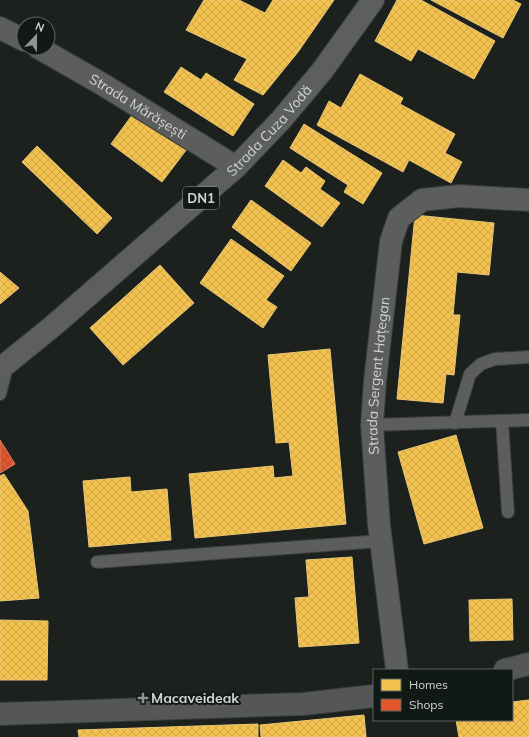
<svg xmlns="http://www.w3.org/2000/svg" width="529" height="737" font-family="Mulish,sans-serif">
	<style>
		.homes { fill: url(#homes-cross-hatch); stroke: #e8c775 }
		.shops { fill: url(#shops-cross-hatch); stroke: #de7c5f }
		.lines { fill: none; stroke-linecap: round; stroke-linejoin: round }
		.lane-casing { stroke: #393d3b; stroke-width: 14 }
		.street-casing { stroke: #393d3b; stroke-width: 24 }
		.secondary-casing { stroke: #393d3b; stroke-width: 24 }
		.primary-casing { stroke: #393d3b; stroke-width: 24 }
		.lane { stroke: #5c5e5d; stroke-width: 12 }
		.street { stroke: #5c5e5d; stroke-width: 22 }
		.secondary { stroke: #545755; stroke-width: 22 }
		.primary { stroke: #5c5f5e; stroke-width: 22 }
		.poi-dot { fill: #909592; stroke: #111915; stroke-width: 1.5 }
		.labels { text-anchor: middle; stroke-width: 4; stroke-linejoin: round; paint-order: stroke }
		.shield { fill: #111915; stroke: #969c99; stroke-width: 1 }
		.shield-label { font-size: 13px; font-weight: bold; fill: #cfd4d1 }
		.street-label { font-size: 14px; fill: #cfd4d1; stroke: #111915 }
		.poi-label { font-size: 14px; font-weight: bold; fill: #cfd4d1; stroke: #111915; text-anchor: start }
	</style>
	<defs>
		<pattern id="homes-cross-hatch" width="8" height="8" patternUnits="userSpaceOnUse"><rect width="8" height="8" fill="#f2c14e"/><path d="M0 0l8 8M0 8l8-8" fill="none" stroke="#cea74b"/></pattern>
		<pattern id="shops-cross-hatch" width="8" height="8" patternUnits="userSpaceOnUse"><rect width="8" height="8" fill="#e4572e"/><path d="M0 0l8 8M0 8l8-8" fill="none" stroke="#b25033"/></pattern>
	</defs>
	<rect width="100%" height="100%" fill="#1c211e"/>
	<g class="homes">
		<path d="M 204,0 L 239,0 L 265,13 L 273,0 L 334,0 L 298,52 L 263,95 L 234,80 L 247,59 L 186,30 Z"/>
		<path d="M 397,0 L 421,0 L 495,41 L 474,79 L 418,49 L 411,61 L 375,41 Z"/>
		<path d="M 431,0 L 513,0 L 521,4 L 503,38 Z"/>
		<path d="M 181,67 L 201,80 L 206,73 L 254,104 L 233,136 L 164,92 Z"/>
		<path d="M 360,74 L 403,98 L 400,104 L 455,134 L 445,153 L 462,162 L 451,183 L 409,160 L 403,172 L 317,125 L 329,101 L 341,108 Z"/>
		<path d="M 135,111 L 187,149 L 162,182 L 111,144 Z"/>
		<path d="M 304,124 L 382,173 L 363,204 L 344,192 L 348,185 L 290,148 Z"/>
		<path d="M 37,146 L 112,218 L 97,234 L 22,162 Z"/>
		<path d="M 283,160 L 301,173 L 306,167 L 325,181 L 320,189 L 340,203 L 322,227 L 265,186 Z"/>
		<path d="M 251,200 L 311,243 L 291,271 L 232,227 Z"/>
		<path d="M 415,215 L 494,223 L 489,275 L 457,272 L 453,315 L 460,315 L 454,375 L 446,374 L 443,403 L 397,399 Z"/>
		<path d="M 231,239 L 284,276 L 266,300 L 277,307 L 263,328 L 200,283 Z"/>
		<path d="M 160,265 L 194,303 L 123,365 L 90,328 Z"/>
		<path d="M 0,272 L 19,288 L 0,304 Z"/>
		<path d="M 330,349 L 346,524 L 195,538 L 189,474 L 273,466 L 274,478 L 293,476 L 289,442 L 276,443 L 268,355 Z"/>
		<path d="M 456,435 L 483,528 L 424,544 L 398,452 Z"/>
		<path d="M 4,474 L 28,511 L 39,598 L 0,601 L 0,476 Z"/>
		<path d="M 130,477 L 131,492 L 167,489 L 171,540 L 89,547 L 83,481 Z"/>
		<path d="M 352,557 L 359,643 L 299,647 L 295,598 L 309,597 L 306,560 Z"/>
		<path d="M 512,599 L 513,640 L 470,641 L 469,600 Z"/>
		<path d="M 0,620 L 48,621 L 47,680 L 0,680 Z"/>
		<path d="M 529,700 L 529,737 L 459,737 L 456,720 L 512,720 L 512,702 Z"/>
		<path d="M 364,715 L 366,737 L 261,737 L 260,725 Z"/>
		<path d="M 258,724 L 258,737 L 79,737 L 78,730 Z"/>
	</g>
	<path class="shops" d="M 0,440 L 15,464 L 0,473 Z"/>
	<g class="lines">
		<g class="lane-casing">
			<g id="lane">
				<path d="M 0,394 L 8,363"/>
				<path d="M 502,421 L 508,512"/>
				<path d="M 455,423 L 470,374 L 481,364 L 495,359 L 529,357"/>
				<path d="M 372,425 L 529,420"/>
				<path d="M 97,562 L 381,541"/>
			</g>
		</g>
		<g class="street-casing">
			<g id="street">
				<path d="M 0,28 L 24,40"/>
				<path id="s1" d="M 39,48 L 102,84 L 236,167"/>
				<path id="s2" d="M 397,670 L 379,525 L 372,425 L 375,381 L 391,241 L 399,218 L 422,200 L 459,196 L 529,200"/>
			</g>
		</g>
		<g class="secondary-casing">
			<g id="secondary">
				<path d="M 505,670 L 529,664"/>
				<path d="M 0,714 L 303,704 L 374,696"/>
			</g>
		</g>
		<g class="primary-casing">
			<g id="primary">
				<path id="s3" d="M 0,369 L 53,326 L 236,167 L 281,120 L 322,71 L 373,0"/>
			</g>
		</g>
		<use href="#lane" class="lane"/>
		<use href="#street" class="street"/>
		<use href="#secondary" class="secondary"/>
		<use href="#primary" class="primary"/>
	</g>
	<path class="poi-dot" d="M141 692h4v4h4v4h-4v4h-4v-4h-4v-4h4z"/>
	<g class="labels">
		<rect class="shield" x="183" y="187" width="36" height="22" rx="3"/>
		<g class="shield-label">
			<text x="201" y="203">DN1</text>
		</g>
		<g class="street-label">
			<text dy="5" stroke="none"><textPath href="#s1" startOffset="115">Strada Mărășești</textPath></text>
			<text dy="5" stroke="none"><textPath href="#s3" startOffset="360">Strada Cuza Vodă</textPath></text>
			<text dy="5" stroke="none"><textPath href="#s2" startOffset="296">Strada Sergent Hațegan</textPath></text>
		</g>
		<g class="poi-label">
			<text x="151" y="703">Macaveideak</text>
		</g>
	</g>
	<rect x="373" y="669" width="140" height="52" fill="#111915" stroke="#5d6460"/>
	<rect x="381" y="679" width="20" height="12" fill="#f2c14e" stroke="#5d6460"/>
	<text x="409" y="689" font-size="12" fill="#cfd4d1">Homes</text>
	<rect x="381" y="699" width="20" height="12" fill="#e4572e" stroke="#5d6460"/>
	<text x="409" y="709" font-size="12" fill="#cfd4d1">Shops</text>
	<g transform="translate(36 36) rotate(22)"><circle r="19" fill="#111915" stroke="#5d6460"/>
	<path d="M0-3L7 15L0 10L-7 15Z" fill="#909592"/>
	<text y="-6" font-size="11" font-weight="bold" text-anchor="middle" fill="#cfd4d1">N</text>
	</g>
</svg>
